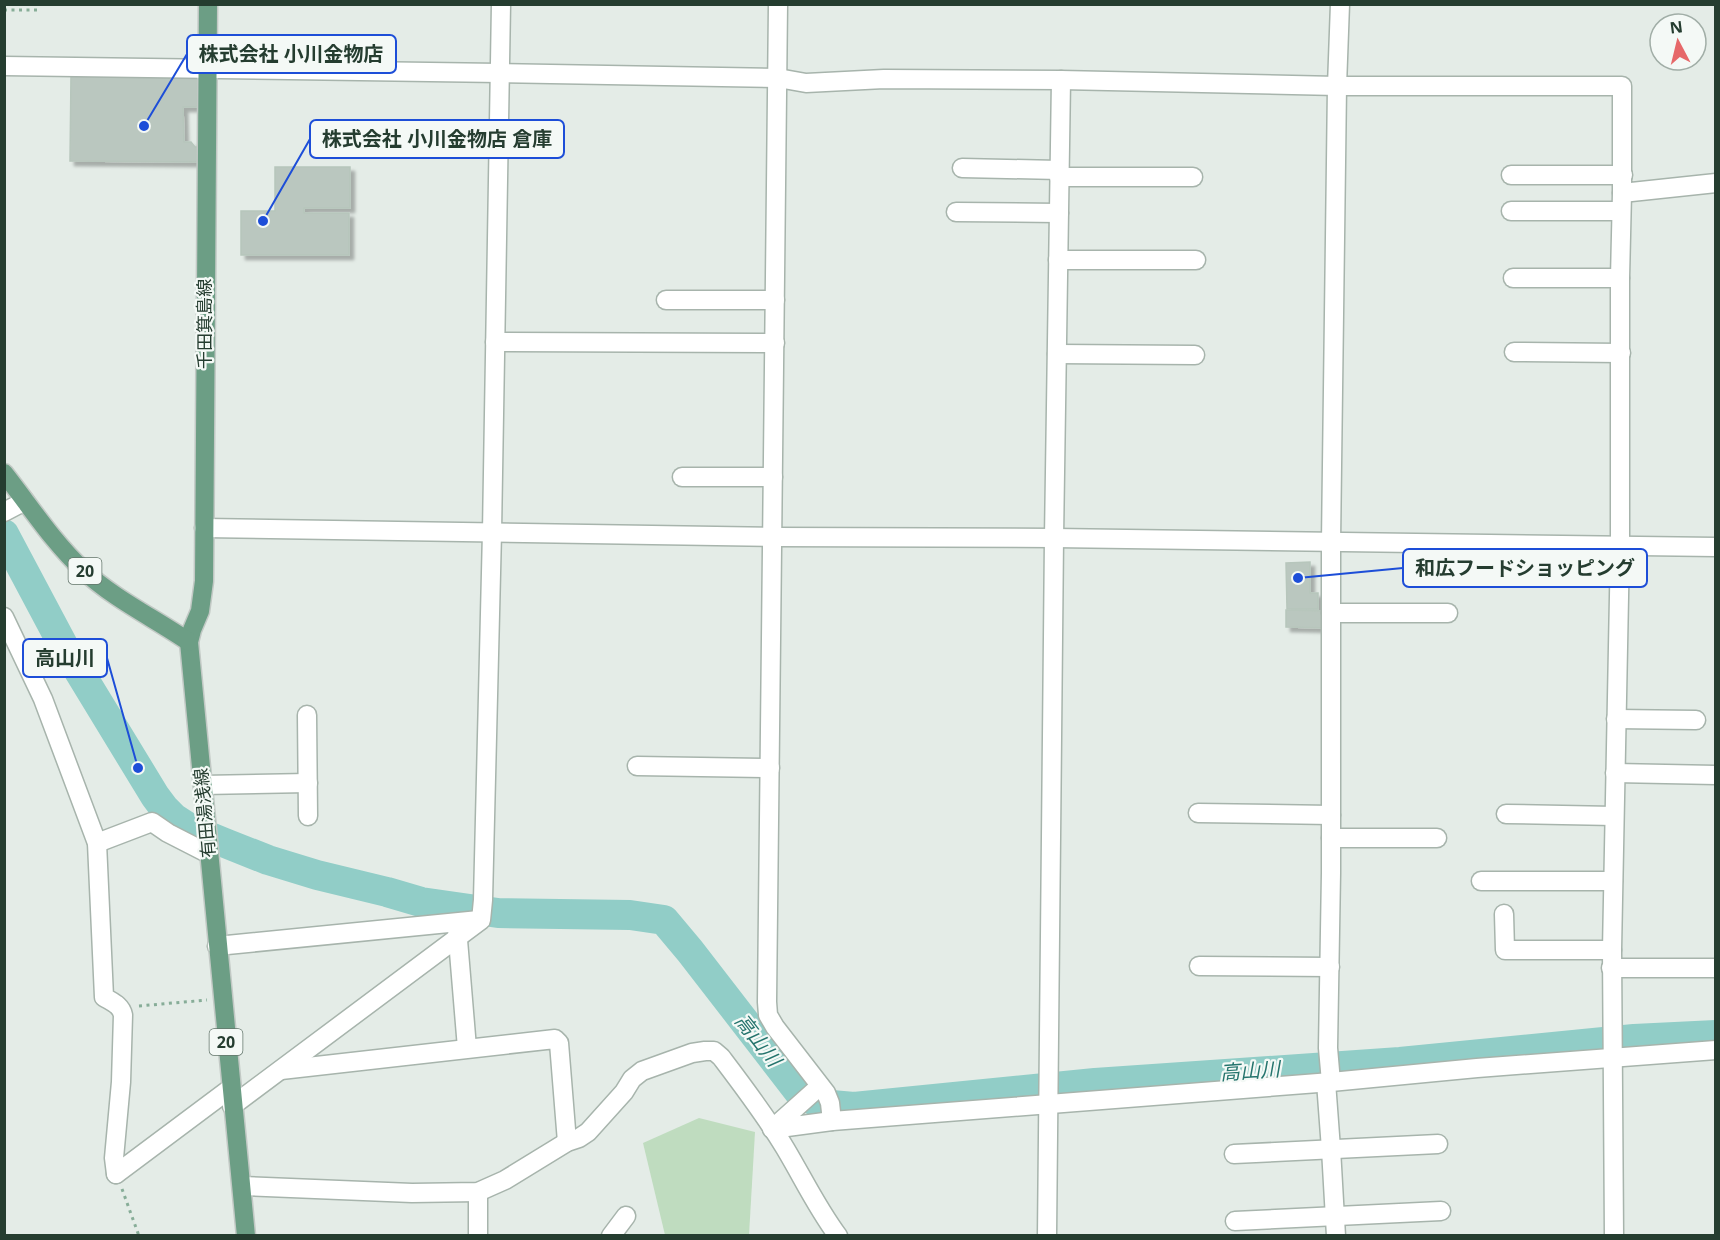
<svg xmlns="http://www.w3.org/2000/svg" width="1720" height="1240" font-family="'Open Sans','Noto Sans JP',sans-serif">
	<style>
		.green { fill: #bfdcbf }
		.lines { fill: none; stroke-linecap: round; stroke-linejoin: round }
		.river { stroke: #91cdc7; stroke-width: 30 }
		.building { fill: #bac7bf; stroke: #b7c6bc; stroke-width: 1.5; filter: url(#shadow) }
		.minor-casing { stroke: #a7b4ac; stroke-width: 21 }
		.major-casing { stroke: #c2c9c5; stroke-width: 21 }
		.path { stroke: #87ad98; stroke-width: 3; stroke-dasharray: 3 4.5; stroke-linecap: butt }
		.minor { stroke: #fff; stroke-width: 18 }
		.major { stroke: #6c9e85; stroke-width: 18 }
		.labels { text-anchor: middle; stroke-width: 4.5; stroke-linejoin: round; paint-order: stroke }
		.shield { fill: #f4f9f6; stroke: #63756b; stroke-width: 1.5 }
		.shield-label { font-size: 16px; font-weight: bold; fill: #253d30 }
		.street-label { font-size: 18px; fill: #253d30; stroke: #f4f9f6 }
		.water-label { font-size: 20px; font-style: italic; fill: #24746d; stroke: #f4f9f6 }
		.leader { fill: none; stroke: #1d4ed8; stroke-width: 2 }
		.callout-dot { fill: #1d4ed8; stroke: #f4f9f6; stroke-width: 2 }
		.callout { fill: #f4f9f6; stroke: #1d4ed8; stroke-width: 2 }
		.callout-label { font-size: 20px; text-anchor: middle; font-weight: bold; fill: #253d30 }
	</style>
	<defs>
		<filter id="shadow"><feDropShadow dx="4.5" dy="4.5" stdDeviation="1.5" flood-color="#0004"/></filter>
	</defs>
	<rect width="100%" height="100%" fill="#e4ece7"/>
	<path class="green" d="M 699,1118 L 755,1132 L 749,1235 L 665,1235 L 643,1143 Z"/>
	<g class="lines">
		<path class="river" d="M 4,534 L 63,645 L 155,796 L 164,808 L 174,818 L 191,829 L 225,843 L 268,860 L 317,875 L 387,892 L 421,902 L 498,913 L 630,915 L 664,920 L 690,951 L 799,1092 L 820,1104 L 854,1107 L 1095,1083 L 1400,1062 L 1634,1039 L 1716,1035"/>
	</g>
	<g class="building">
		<path d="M 71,75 L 198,76 L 197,107 L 183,107 L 184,142 L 191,142 L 195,147 L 197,147 L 197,162 L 70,161 Z"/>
		<path d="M 275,167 L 350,167 L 350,208 L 304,208 L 304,213 L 349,213 L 349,255 L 241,255 L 241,211 L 275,211 Z"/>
		<path d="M 1310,562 L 1310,593 L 1318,593 L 1318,609 L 1287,609 L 1286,563 Z"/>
		<path d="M 1286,610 L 1329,611 L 1329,628 L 1286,627 Z"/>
	</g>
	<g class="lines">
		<g class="minor-casing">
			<g id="minor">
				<path d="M 778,4 L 767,1002 L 768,1015 L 775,1027 L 826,1093 L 830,1103 L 832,1121"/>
				<path d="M 4,66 L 500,73 L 778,78 L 806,83 L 884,79 L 1061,80 L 1337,86 L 1622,86 L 1622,193 L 1716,183"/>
				<path d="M 962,168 L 1059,170"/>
				<path d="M 1511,175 L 1623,175"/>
				<path d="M 1059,177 L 1193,177"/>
				<path d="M 1511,211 L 1621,211"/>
				<path d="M 956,212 L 1059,213"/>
				<path d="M 1058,260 L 1196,260"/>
				<path d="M 1513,278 L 1620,278"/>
				<path d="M 666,300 L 775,300"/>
				<path d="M 495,342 L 775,343"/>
				<path d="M 1514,352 L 1621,353"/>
				<path d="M 1057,354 L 1195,355"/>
				<path d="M 682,477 L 773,477"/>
				<path d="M 4,512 L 25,501"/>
				<path d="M 204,528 L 773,537 L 1054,538 L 1716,547"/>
				<path d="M 1331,613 L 1448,613"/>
				<path d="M 4,617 L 43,699 L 97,843 L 104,997 C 112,1002 121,1005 123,1015 L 121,1082 L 114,1158 L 116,1174"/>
				<path d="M 307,715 L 308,816"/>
				<path d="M 1616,719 L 1696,720"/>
				<path d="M 637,766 L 770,768"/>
				<path d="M 1615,773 L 1716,775"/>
				<path d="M 203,785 L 308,783"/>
				<path d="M 1198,813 L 1331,815"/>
				<path d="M 1506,814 L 1614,816"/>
				<path d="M 1331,838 L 1437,838"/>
				<path d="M 97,843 L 152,822 L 168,833 L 209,854"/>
				<path d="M 1481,881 L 1613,881"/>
				<path d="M 1504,914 L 1505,950 L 1612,950"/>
				<path d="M 457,928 L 467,1048"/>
				<path d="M 217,946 L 479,920"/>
				<path d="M 1199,966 L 1330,967"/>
				<path d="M 1611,968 L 1716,968"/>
				<path d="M 281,1070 L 555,1039 L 559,1043 L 567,1142"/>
				<path d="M 1326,1082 L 1331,1149 L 1336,1236"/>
				<path d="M 1331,1082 L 1328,1048 L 1331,873 L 1331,542 L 1337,86 L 1340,4"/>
				<path d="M 820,1086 L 772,1129 L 832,1121 L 1331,1082 L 1477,1068 L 1716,1050"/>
				<path d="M 232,1106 L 481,920 L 483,900 L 492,532 L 501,4"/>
				<path d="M 1234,1154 L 1438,1144"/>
				<path d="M 116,1174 L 231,1088"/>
				<path d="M 242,1186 L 412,1193 L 478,1192 L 505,1180 L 567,1142 L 579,1138 L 588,1132 L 624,1092 L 632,1079 L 642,1071 L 692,1053 L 705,1051 L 714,1051 L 721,1057 C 743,1086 766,1116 785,1148 C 803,1178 817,1208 838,1236"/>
				<path d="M 478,1192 L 478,1236"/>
				<path d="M 1235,1221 L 1441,1211"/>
				<path d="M 611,1236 L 626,1216"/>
				<path d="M 1047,1236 L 1054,538 L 1061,80"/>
				<path d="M 1614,1236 L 1612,950 L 1620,546 L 1620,278 L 1622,193"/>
			</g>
		</g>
		<g class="major-casing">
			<g id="major">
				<path d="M 208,4 L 204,581 L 200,611 L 192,630 L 189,642 L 246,1236"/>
				<path d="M 4,473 C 30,506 52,541 83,570 C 114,599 154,618 189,642"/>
			</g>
		</g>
		<g class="path">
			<path d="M 4,10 L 39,10"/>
			<path d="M 139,1006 L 207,1000"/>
			<path d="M 122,1189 L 139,1236"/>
		</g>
		<use href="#minor" class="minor"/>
		<use href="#major" class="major"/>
	</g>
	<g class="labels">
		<g class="shield">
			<rect x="68.5" y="558" width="33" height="26" rx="4.5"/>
			<rect x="209.5" y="1029" width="33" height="26" rx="4.5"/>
		</g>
		<g class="shield-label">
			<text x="85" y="577">20</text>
			<text x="226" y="1048">20</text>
		</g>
		<g class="street-label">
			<text transform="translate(205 324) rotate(-90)" y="6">千田箕島線</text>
			<text transform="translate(205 813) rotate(-95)" y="6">有田湯浅線</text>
		</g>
		<g class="water-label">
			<text transform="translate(758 1040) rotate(52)" y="7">高山川</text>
			<text transform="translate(1250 1071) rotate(-4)" y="7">高山川</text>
		</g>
	</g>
	<path class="leader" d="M144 126L187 54M263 221L310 139M1298 578L1403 568M138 768L107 658"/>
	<g class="callout-dot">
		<circle cx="144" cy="126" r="6"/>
		<circle cx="263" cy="221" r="6"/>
		<circle cx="1298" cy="578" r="6"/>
		<circle cx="138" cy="768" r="6"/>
	</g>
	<g class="callout">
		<rect x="187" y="35" width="209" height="38" rx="6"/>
		<rect x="310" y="120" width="254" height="38" rx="6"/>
		<rect x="1403" y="549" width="244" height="38" rx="6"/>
		<rect x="23" y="639" width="84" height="38" rx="6"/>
	</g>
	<g class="callout-label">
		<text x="291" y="61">株式会社 小川金物店</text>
		<text x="437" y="146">株式会社 小川金物店 倉庫</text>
		<text x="1525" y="575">和広フードショッピング</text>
		<text x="65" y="665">高山川</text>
	</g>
	<rect width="1720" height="1240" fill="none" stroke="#253d30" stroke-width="12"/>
	<g transform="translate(1678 42) rotate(353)"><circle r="28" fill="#f4f9f6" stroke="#a1aea7" stroke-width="1.5"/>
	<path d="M0-4.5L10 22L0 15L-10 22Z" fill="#e66869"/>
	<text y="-9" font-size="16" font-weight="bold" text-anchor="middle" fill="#253d30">N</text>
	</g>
</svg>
